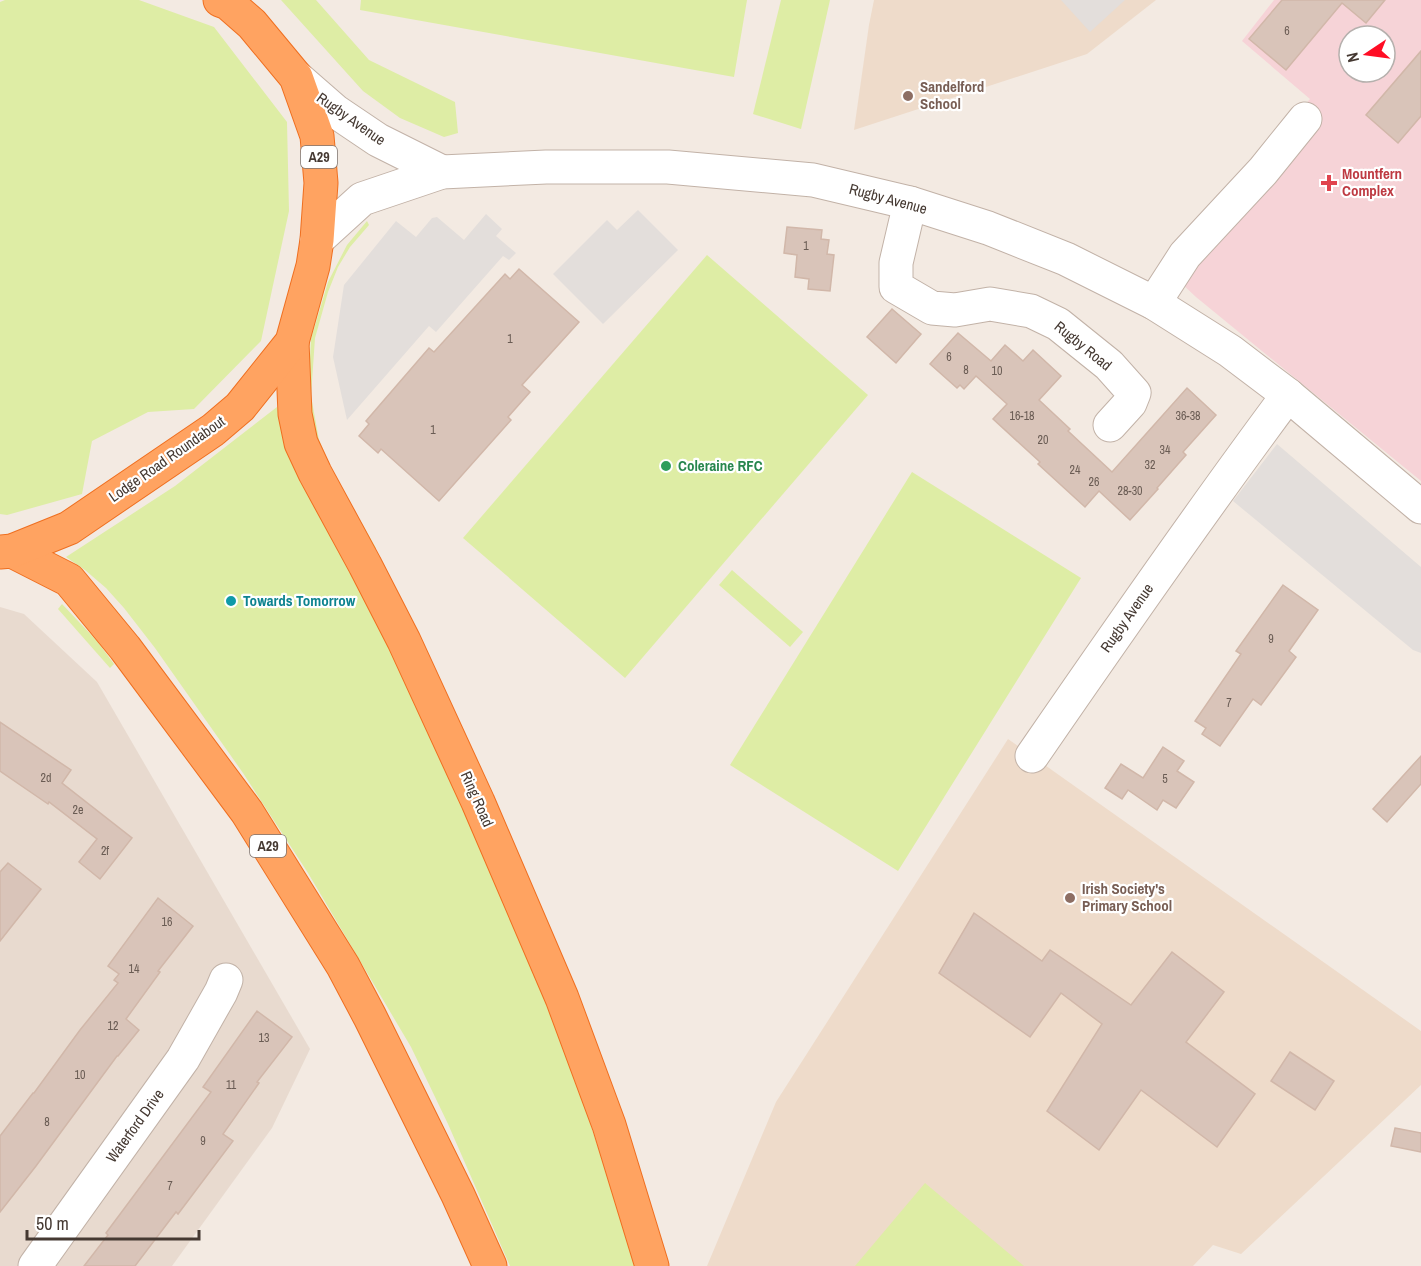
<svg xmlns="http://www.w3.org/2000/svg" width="1421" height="1266" font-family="'Archivo Narrow',sans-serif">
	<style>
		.residential { fill: #e8dacf }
		.education { fill: #eedbca }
		.medical { fill: #f6d3d7; fill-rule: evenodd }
		.green { fill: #deeda5 }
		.parking { fill: #e3dedb }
		.building { fill: #d9c4b9; stroke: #d1b7a9; stroke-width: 1.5 }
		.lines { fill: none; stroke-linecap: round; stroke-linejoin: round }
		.minor-casing { stroke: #c2b2a7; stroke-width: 35 }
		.highway-casing { stroke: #ef6f20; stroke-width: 35 }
		.minor { stroke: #fff; stroke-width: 33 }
		.highway { stroke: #ffa361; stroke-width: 33 }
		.education-dot { fill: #8d6e63; stroke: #fff; stroke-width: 2 }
		.health-dot { fill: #e0444e; stroke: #fff; stroke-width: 2 }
		.leisure-dot { fill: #2e9e5b; stroke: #fff; stroke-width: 2 }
		.culture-dot { fill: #0f9aa8; stroke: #fff; stroke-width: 2 }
		.labels { text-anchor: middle; stroke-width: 4.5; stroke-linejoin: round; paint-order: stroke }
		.number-label { font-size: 12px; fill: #6a5c54 }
		.shield { fill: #fff; stroke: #7d7470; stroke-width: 1.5 }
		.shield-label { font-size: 14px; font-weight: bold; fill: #453932 }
		.education-label { font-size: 15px; font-weight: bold; fill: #785e54; stroke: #fff; text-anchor: start }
		.street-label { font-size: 15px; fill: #453932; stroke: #fff }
		.health-label { font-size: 15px; font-weight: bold; fill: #be3a42; stroke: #fff; text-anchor: start }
		.leisure-label { font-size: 15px; font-weight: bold; fill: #27864d; stroke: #fff; text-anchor: start }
		.culture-label { font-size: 15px; font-weight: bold; fill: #0d838f; stroke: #fff; text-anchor: start }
	</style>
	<rect width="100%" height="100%" fill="#f3eae2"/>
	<path class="residential" d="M 0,607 L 24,614 L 97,682 L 310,1049 L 272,1128 L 172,1266 L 0,1266 Z"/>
	<g class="education">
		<path d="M 874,0 L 1156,0 L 1087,54 L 854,130 L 869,25 Z"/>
		<path d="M 1008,739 L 1421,1031 L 1421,1085 L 1241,1254 L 1213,1245 L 1193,1266 L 707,1266 L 776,1102 Z"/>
	</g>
	<path class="medical" d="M 1274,0 L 1421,0 L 1421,481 L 1196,297 L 1164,267 L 1310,99 L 1242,41 ZM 1349,36 L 1385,36 L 1385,72 L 1349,72 Z"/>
	<g class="green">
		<path d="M 5,0 L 139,0 L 214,27 L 287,122 L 289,211 L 261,341 L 194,409 L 148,412 L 92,441 L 82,494 L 7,515 L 0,514 L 0,2 Z"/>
		<path d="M 281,0 L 316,0 L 369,60 L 455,102 L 458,133 L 444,137 L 400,118 L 363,91 Z"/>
		<path d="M 361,0 L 747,0 L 734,77 L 360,10 Z"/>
		<path d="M 781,0 L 830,0 L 801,129 L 753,114 Z"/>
		<path d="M 367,221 L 369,225 L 350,247 L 338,267 L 328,292 L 315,338 L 311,396 L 319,440 L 334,475 L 376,548 L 373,550 L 316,442 L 308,396 L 311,339 L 328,282 L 347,245 Z"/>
		<path d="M 707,255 L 868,395 L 625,678 L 463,538 Z"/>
		<path d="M 277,407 L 291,459 L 370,608 L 417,702 L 526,949 L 584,1104 L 636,1266 L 510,1266 L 448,1124 L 411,1047 L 308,873 L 243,773 L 155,648 L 124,608 L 106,588 L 85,570 L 66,557 L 175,486 Z"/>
		<path d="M 912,472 L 1081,578 L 898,871 L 730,765 Z"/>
		<path d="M 732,570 L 803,632 L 790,647 L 719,585 Z"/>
		<path d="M 62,604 L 97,641 L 114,664 L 110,668 L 58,609 Z"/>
		<path d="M 925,1183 L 1024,1266 L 855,1266 Z"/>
	</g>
	<g class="parking">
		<path d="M 1061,0 L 1125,0 L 1090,32 Z"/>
		<path d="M 638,210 L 678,250 L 603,324 L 553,274 L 607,220 L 617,230 Z"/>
		<path d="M 486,214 L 502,229 L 496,236 L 516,253 L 509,260 L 503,256 L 436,332 L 429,326 L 347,420 L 333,357 L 344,285 L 396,221 L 416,237 L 432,218 L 437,217 L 464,240 Z"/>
		<path d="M 1277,444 L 1421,567 L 1421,653 L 1413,650 L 1233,501 Z"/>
	</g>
	<g class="building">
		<path d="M 1282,0 L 1385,0 L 1366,23 L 1342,3 L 1286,70 L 1249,39 Z"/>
		<path d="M 1421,51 L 1421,116 L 1398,143 L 1366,115 Z"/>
		<path d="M 787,227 L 822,230 L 821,239 L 829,240 L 827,254 L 834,255 L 830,291 L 808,289 L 809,279 L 795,277 L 797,255 L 784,253 Z"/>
		<path d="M 519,269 L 579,322 L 522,385 L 530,392 L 508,417 L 511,420 L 439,501 L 381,449 L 378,453 L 359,436 L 369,424 L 366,421 L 429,348 L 434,352 L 505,274 L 510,279 Z"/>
		<path d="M 892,309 L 921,334 L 896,363 L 867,337 Z"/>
		<path d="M 958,333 L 991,361 L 1005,345 L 1023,361 L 1033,350 L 1061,376 L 1039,400 L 1070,429 L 1068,431 L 1112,472 L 1187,388 L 1216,415 L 1183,452 L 1186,455 L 1157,488 L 1158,489 L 1130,520 L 1099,491 L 1085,507 L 1038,464 L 1040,462 L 993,419 L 1007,404 L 976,376 L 964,389 L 960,385 L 957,388 L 930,364 Z"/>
		<path d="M 1283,585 L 1318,610 L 1289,651 L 1296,657 L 1261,705 L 1253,699 L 1220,746 L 1202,734 L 1206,728 L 1195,721 L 1241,654 L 1236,651 Z"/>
		<path d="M 0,722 L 71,770 L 62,783 L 132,838 L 100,879 L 79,862 L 97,839 L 49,802 L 48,804 L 0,771 Z"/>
		<path d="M 1163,747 L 1184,761 L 1177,771 L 1194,782 L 1176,808 L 1163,800 L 1157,810 L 1128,790 L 1122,799 L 1105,788 L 1121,764 L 1143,778 Z"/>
		<path d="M 1421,756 L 1421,784 L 1387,822 L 1373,809 Z"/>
		<path d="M 8,863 L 41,889 L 0,941 L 0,872 Z"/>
		<path d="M 158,898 L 193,926 L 158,971 L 160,972 L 126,1019 L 139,1030 L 118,1056 L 117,1056 L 36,1166 L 0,1212 L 0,1136 L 33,1093 L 34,1093 L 80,1030 L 118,983 L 114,980 L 119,974 L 108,966 Z"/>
		<path d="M 974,913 L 1042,961 L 1050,950 L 1131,1005 L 1172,952 L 1224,992 L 1186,1042 L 1255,1094 L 1217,1147 L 1141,1090 L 1099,1150 L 1047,1111 L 1102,1024 L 1061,993 L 1030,1037 L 939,973 Z"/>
		<path d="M 257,1011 L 292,1037 L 257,1082 L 259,1083 L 223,1134 L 233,1141 L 178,1214 L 176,1212 L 135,1266 L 84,1266 L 108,1235 L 106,1233 L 211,1092 L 203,1087 Z"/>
		<path d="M 1290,1052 L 1334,1081 L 1315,1110 L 1271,1081 Z"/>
		<path d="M 1395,1128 L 1421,1133 L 1421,1152 L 1391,1146 Z"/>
	</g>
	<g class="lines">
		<g class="minor-casing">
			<g id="minor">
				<path d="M 296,77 L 335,111 L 378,140 L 442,172"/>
				<path d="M 910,203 L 896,263 L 896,287 L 932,308 L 955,310 L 990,304 L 1031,311 L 1058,324 L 1109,365 L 1134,393 L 1130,403 L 1110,425"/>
				<path d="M 317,240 L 362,199 L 442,172 L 546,167 L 668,167 L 813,180 L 910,203 L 988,228 L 1066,259 L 1154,303 L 1230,351 L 1288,395 L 1421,507"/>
				<path d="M 1154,303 L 1185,255 L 1263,171 L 1305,119"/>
				<path d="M 1032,756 C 1116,634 1200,513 1288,395"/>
				<path d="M 35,1266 L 183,1059 L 221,992 L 226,980"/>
			</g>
		</g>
		<g class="highway-casing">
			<g id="highway">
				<path d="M 292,342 L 295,414 L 301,443 L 315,473 L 365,565 L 404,641 L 478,802 L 562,998 L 609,1125 L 652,1266"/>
				<path d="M 12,551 L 69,580 L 125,648 L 247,812 L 343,966 L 370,1017 L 458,1195 L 490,1266"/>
				<path d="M 0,552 L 12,551 L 69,528 L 213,430 L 240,407 L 292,342 L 313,266 L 317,240 L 321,183 L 317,136 L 296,77 L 252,24 L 228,3 L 220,0"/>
			</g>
		</g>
		<use href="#minor" class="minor"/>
		<use href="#highway" class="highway"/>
	</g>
	<g class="education-dot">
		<circle cx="908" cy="96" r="6"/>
		<circle cx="1070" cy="898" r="6"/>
	</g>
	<path class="health-dot" d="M1326 174h6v6h6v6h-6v6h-6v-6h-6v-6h6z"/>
	<circle class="leisure-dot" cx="666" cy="466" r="6"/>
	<circle class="culture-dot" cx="231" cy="601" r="6"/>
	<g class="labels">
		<g class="number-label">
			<text x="1287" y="35">6</text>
			<text x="806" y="250">1</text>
			<text x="510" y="343">1</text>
			<text x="949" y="361">6</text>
			<text x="966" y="374">8</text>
			<text x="997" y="375">10</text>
			<text x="1022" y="420">16-18</text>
			<text x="1188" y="420">36-38</text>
			<text x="433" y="434">1</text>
			<text x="1043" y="444">20</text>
			<text x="1165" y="454">34</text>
			<text x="1150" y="469">32</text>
			<text x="1075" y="474">24</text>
			<text x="1094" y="486">26</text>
			<text x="1130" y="495">28-30</text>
			<text x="1271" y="643">9</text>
			<text x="1229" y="707">7</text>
			<text x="46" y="782">2d</text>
			<text x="1165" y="783">5</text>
			<text x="78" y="814">2e</text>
			<text x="105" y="855">2f</text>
			<text x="167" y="926">16</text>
			<text x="134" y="973">14</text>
			<text x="113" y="1030">12</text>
			<text x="264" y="1042">13</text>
			<text x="80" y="1079">10</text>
			<text x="231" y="1089">11</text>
			<text x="47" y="1126">8</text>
			<text x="203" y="1145">9</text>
			<text x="170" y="1190">7</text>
		</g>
		<g class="shield">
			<rect x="301" y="146" width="36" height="22" rx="4.5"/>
			<rect x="250" y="835" width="36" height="22" rx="4.5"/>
		</g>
		<g class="shield-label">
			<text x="319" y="162">A29</text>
			<text x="268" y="851">A29</text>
		</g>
		<g class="education-label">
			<text x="920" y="92">Sandelford<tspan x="920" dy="17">School</tspan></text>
			<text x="1082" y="894">Irish Society's<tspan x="1082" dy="17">Primary School</tspan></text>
		</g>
		<g class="street-label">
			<text transform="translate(351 119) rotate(35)" y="5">Rugby Avenue</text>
			<text transform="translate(888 199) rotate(15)" y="5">Rugby Avenue</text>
			<text transform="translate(1083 346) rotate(39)" y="5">Rugby Road</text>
			<text transform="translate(167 459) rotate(-35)" y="5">Lodge Road Roundabout</text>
			<text transform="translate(1127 618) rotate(-55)" y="5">Rugby Avenue</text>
			<text transform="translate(477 799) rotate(66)" y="5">Ring Road</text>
			<text transform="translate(135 1126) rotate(-54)" y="5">Waterford Drive</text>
		</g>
		<g class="health-label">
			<text x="1342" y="179">Mountfern<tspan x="1342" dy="17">Complex</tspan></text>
		</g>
		<g class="leisure-label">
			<text x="678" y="471">Coleraine RFC</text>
		</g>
		<g class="culture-label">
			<text x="243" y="606">Towards Tomorrow</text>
		</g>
	</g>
	<g transform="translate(1367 54) rotate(257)"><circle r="28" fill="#ffffff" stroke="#b5b0ad" stroke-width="1.5"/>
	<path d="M0-4.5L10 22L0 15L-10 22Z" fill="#ff0d25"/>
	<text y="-9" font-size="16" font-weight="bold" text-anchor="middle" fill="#453932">N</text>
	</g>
	<path d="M27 1230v9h172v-9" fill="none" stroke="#453932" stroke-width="3"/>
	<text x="36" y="1230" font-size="18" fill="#453932" stroke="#ffffff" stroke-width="4.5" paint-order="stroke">50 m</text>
</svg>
